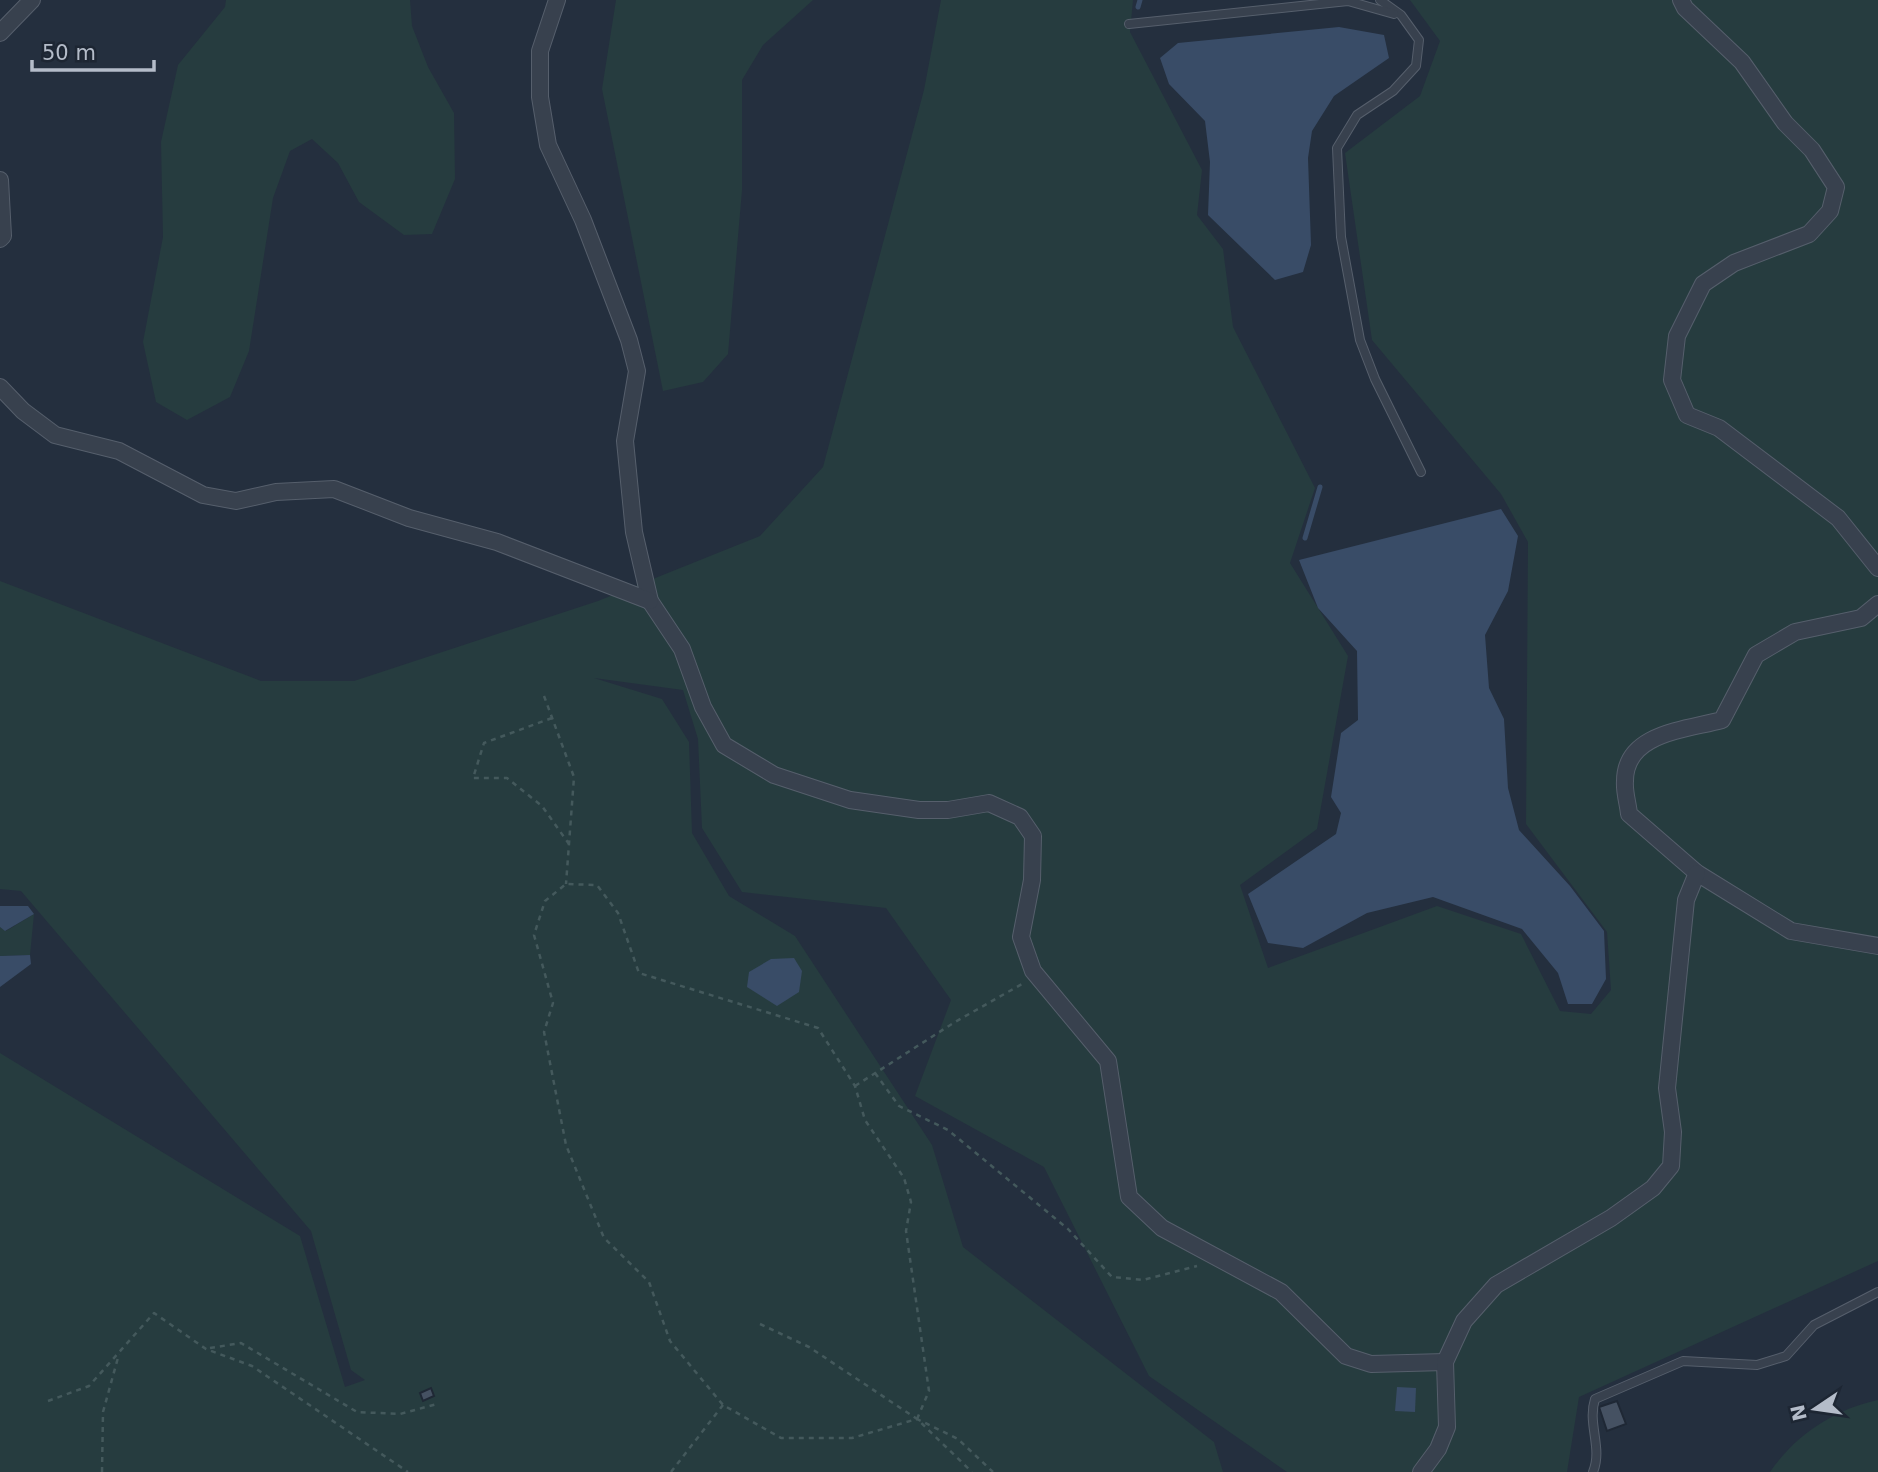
<svg xmlns="http://www.w3.org/2000/svg" width="1878" height="1472" font-family="'DejaVu Sans',sans-serif">
	<style>
		.green { fill: #263c3f }
		.water { fill: #394c67 }
		.lines { fill: none; stroke-linecap: round; stroke-linejoin: round }
		.stream { stroke: #394c67; stroke-width: 5 }
		.building { fill: #455162; stroke: #1f2835; stroke-width: 2 }
		.lane-casing { stroke: #565f6c; stroke-width: 10 }
		.street-casing { stroke: #565f6c; stroke-width: 18 }
		.path { stroke: #44595c; stroke-width: 2.5; stroke-dasharray: 5 5; stroke-linecap: butt }
		.lane { stroke: #38414e; stroke-width: 8 }
		.street { stroke: #38414e; stroke-width: 16 }
	</style>
	<rect width="100%" height="100%" fill="#242f3e"/>
	<g class="green">
		<path d="M 226,0 L 410,0 L 412,26 L 428,67 L 454,113 L 455,179 L 432,234 L 404,235 L 359,202 L 338,163 L 312,139 L 290,151 L 273,198 L 249,351 L 230,397 L 187,420 L 156,402 L 143,342 L 163,237 L 161,142 L 178,65 L 225,7 Z"/>
		<path d="M 616,0 L 813,0 L 763,45 L 742,80 L 742,190 L 728,354 L 703,382 L 663,391 L 602,89 Z"/>
		<path d="M 941,0 L 1133,0 L 1130,32 L 1202,170 L 1197,215 L 1223,249 L 1233,327 L 1315,488 L 1290,563 L 1348,656 L 1317,829 L 1240,885 L 1268,968 L 1437,906 L 1521,934 L 1560,1011 L 1591,1014 L 1611,990 L 1607,932 L 1526,824 L 1528,542 L 1501,494 L 1372,340 L 1345,153 L 1420,96 L 1440,41 L 1410,0 L 1878,0 L 1878,1261 L 1579,1397 L 1567,1472 L 1287,1472 L 1149,1376 L 1044,1167 L 915,1096 L 951,1000 L 886,908 L 742,892 L 702,828 L 698,739 L 683,690 L 594,678 L 662,699 L 689,742 L 692,833 L 729,896 L 795,936 L 932,1145 L 963,1247 L 1214,1442 L 1223,1472 L 0,1472 L 0,1053 L 300,1236 L 345,1387 L 365,1380 L 351,1370 L 311,1231 L 21,891 L 0,889 L 0,581 L 261,681 L 354,681 L 598,601 L 760,536 L 823,467 L 924,90 Z"/>
		<path d="M 34,914 L 30,955 L 0,956 L 0,927 L 6,931 Z"/>
		<path d="M 1878,1400 L 1878,1472 L 1770,1472 C 1795,1435 1835,1409 1878,1400 Z"/>
	</g>
	<g class="water">
		<path d="M 1339,27 L 1384,35 L 1389,58 L 1334,96 L 1312,131 L 1308,158 L 1311,245 L 1303,272 L 1275,280 L 1208,215 L 1210,162 L 1205,121 L 1169,84 L 1160,58 L 1178,43 Z"/>
		<path d="M 1501,509 L 1518,536 L 1508,591 L 1485,635 L 1489,688 L 1504,719 L 1508,788 L 1519,830 L 1570,886 L 1604,931 L 1606,979 L 1592,1004 L 1568,1004 L 1558,973 L 1522,929 L 1433,897 L 1367,913 L 1303,948 L 1268,943 L 1248,894 L 1336,834 L 1341,813 L 1331,797 L 1341,733 L 1358,720 L 1357,651 L 1318,608 L 1299,560 Z"/>
		<path d="M 0,906 L 28,906 L 34,914 L 5,931 L 0,927 Z"/>
		<path d="M 30,955 L 31,964 L 0,987 L 0,956 Z"/>
		<path d="M 794,958 L 802,971 L 799,992 L 777,1006 L 747,987 L 749,972 L 771,959 Z"/>
		<path d="M 1397,1387 L 1416,1388 L 1415,1412 L 1395,1411 Z"/>
	</g>
	<g class="lines">
		<g class="stream">
			<path d="M 1138,7 L 1140,0"/>
			<path d="M 1305,538 L 1320,487"/>
		</g>
	</g>
	<g class="building">
		<path d="M 431,1388 L 434,1396 L 423,1401 L 420,1393 Z"/>
		<path d="M 1617,1401 L 1626,1424 L 1607,1431 L 1599,1407 Z"/>
	</g>
	<g class="lines">
		<g class="lane-casing">
			<g id="lane">
				<path d="M 1380,0 L 1401,15 L 1419,40 L 1416,66 L 1393,91 L 1357,115 L 1337,148 L 1341,237 L 1360,340 L 1375,379 L 1421,472"/>
				<path d="M 1129,24 L 1348,1 L 1394,14"/>
				<path d="M 1593,1472 C 1603,1448 1587,1424 1595,1399 L 1683,1361 L 1757,1365 L 1786,1356 L 1814,1325 L 1878,1292"/>
			</g>
		</g>
		<g class="street-casing">
			<g id="street">
				<path d="M 557,0 L 540,51 L 540,97 L 548,145 L 583,220 L 629,340 L 637,371 L 625,441 L 634,532 L 650,601 L 682,649 L 703,707 L 724,745 L 774,775 L 850,800 L 919,810 L 948,810 L 989,803 L 1020,817 L 1033,836 L 1032,880 L 1021,937 L 1033,971 L 1108,1061 L 1129,1197 L 1162,1228 L 1281,1292 L 1346,1356 L 1371,1364 L 1445,1362"/>
				<path d="M 1681,0 L 1685,8 L 1742,62 L 1785,123 L 1812,150 L 1836,187 L 1830,211 L 1809,234 L 1734,263 L 1703,284 L 1677,336 L 1672,380 L 1687,415 L 1719,428 L 1838,518 L 1878,568"/>
				<path d="M 0,33 L 32,0"/>
				<path d="M 0,180 L 3,236 L 0,239"/>
				<path d="M 0,387 L 23,411 L 55,435 L 119,451 L 203,495 L 236,501 L 276,492 L 334,489 L 409,518 L 497,542 L 650,601"/>
				<path d="M 1878,604 L 1861,618 L 1795,632 L 1756,655 L 1722,720 C 1685,730 1625,733 1625,781 C 1624,792 1628,803 1629,814 L 1697,873 L 1791,931 L 1878,946"/>
				<path d="M 1421,1472 L 1438,1449 L 1447,1427 L 1445,1362 L 1464,1321 L 1496,1285 L 1611,1218 L 1653,1188 L 1671,1166 L 1673,1132 L 1667,1088 L 1686,900 L 1697,873"/>
			</g>
		</g>
		<g class="path">
			<path d="M 544,696 L 574,777 L 566,884"/>
			<path d="M 552,718 L 484,743 L 473,778 L 507,778 L 542,806 L 569,844"/>
			<path d="M 875,1073 L 899,1106 L 948,1130 L 1068,1229 L 1112,1277 L 1143,1280 L 1197,1266"/>
			<path d="M 855,1086 L 955,1022 L 1022,984"/>
			<path d="M 760,1324 L 809,1347 L 917,1419 L 972,1472"/>
			<path d="M 210,1348 L 241,1343 L 357,1412 L 400,1414 L 437,1404"/>
			<path d="M 48,1401 L 89,1386 L 154,1313 L 206,1349 L 252,1366 L 408,1472"/>
			<path d="M 917,1419 L 929,1391 L 906,1231 L 911,1202 L 904,1178 L 865,1120 L 855,1086 L 818,1028 L 639,973 L 618,913 L 597,885 L 566,884 L 545,901 L 534,935 L 553,1003 L 544,1032 L 566,1145 L 604,1238 L 649,1282 L 670,1341 L 723,1405 L 781,1438 L 852,1438 L 917,1419 L 958,1439 L 993,1472"/>
			<path d="M 102,1472 L 103,1412 L 119,1354"/>
			<path d="M 671,1472 L 723,1405"/>
		</g>
		<use href="#lane" class="lane"/>
		<use href="#street" class="street"/>
	</g>
	<g transform="translate(1815 1409) rotate(257)" stroke="#1d2633" stroke-width="5" paint-order="stroke">
	<path d="M0-5L12 26L0 18L-12 26Z" fill="#b4bcc9"/>
	<text y="-10" font-size="19" font-weight="bold" text-anchor="middle" fill="#b4bcc9">N</text>
	</g>
	<path d="M32 60v10h122v-10" fill="none" stroke="#b4bcc9" stroke-width="3.5"/>
	<text x="42" y="60" font-size="21" fill="#b4bcc9" stroke="#1d2633" stroke-width="5" paint-order="stroke">50 m</text>
</svg>
